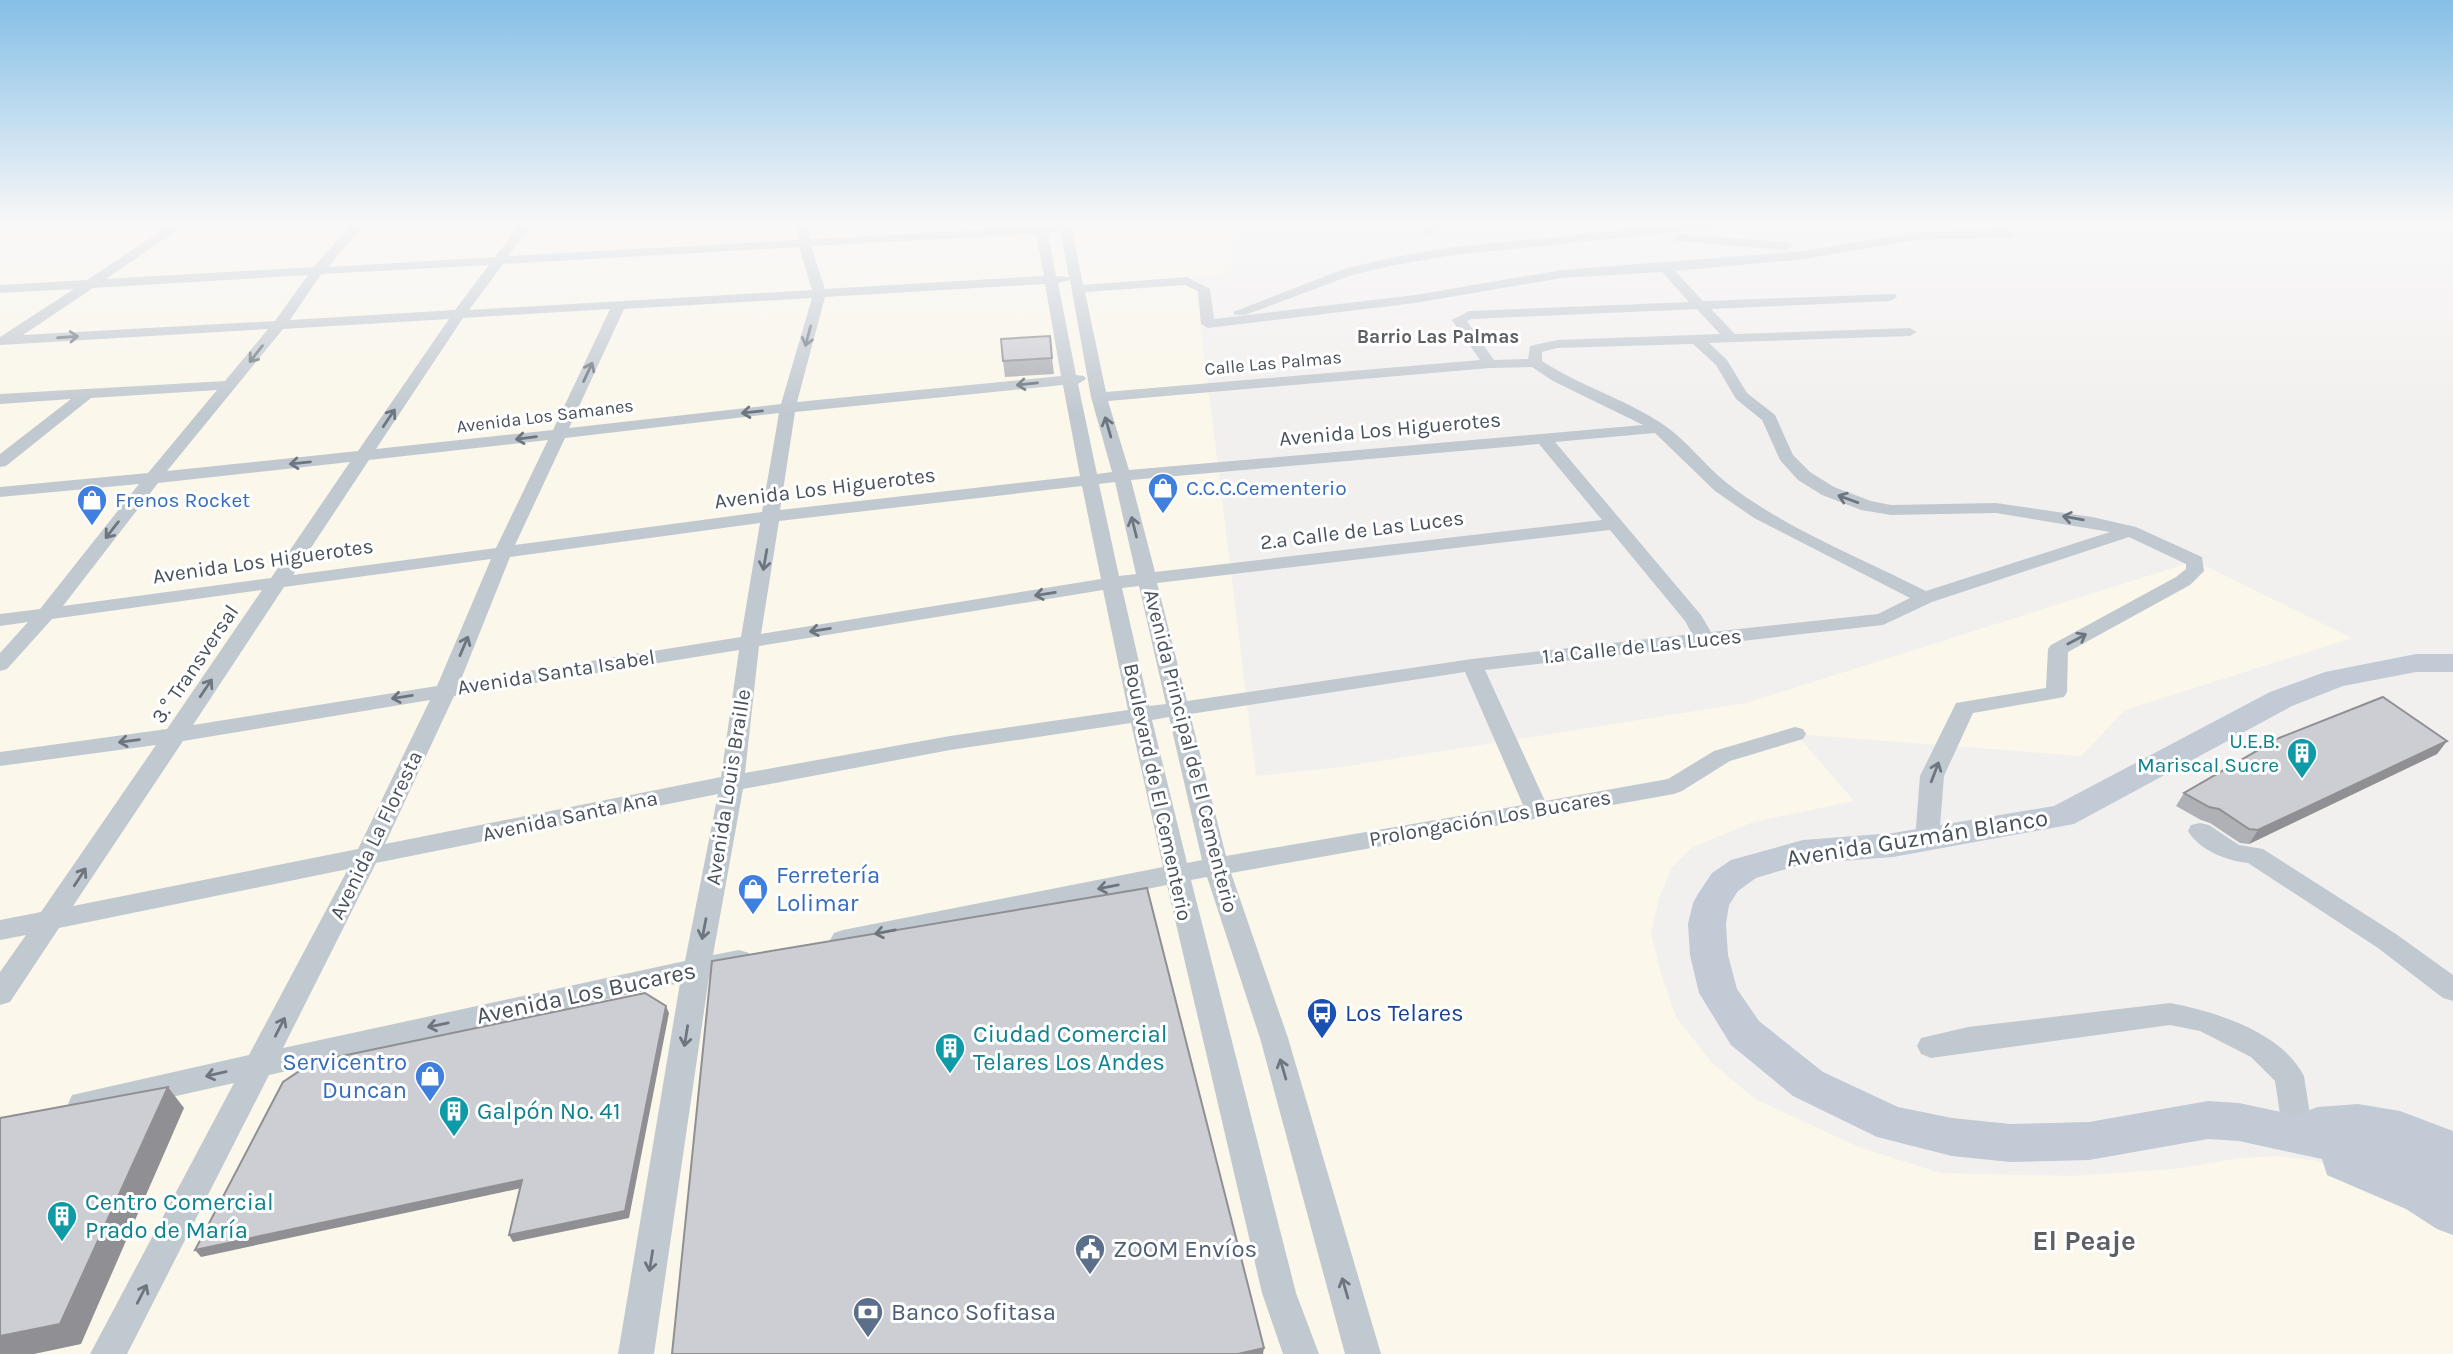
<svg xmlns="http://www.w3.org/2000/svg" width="2453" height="1354" font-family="Karla,sans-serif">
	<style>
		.commercial { fill: #fbf7ea }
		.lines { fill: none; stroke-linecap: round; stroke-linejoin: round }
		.street { fill: #c1c9d0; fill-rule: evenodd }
		.secondary { fill: #c1cad5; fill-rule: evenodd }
		.wall { fill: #b0b1b6 }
		.shaded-wall { fill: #909094 }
		.building { fill: #cdced4; stroke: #909094; stroke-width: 2 }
		.oneway { stroke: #6d767f }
		.labels { text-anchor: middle; stroke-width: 6; stroke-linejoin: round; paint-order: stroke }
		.far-street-label { font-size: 18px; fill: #49525c; stroke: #fff }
		.far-neighbourhood-label { font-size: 19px; font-weight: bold; fill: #5c5f64; stroke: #fff }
		.street-label { font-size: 21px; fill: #49525c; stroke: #fff }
		.shop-label { font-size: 21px; fill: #366cbe; stroke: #fff; text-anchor: start }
		.culture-label { font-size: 21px; fill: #0d838f; stroke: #fff; text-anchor: end }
		.near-street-label { font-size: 24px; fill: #49525c; stroke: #fff }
		.near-shop-label { font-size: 24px; fill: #366cbe; stroke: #fff; text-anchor: start }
		.near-transit-label { font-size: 24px; fill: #164399; stroke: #fff; text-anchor: start }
		.near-culture-label { font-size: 24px; fill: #0d838f; stroke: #fff; text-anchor: start }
		.near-service-label { font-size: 24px; fill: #4e5e75; stroke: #fff; text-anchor: start }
		.near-neighbourhood-label { font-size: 28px; font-weight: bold; fill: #5c5f64; stroke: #fff }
	</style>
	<rect width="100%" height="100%" fill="#f2f0ef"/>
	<path class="commercial" d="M 0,223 L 1247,223 L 1242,227 L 1232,251 L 1230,273 L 1190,278 L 1196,290 L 1199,312 L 1256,776 L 1342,767 L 1746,703 L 2195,561 L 2352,638 L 2125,710 L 2081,756 L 1796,734 L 1854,801 L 1753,822 L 1693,847 L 1672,867 L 1659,898 L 1651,934 L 1661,974 L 1676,1017 L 1712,1063 L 1755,1099 L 1861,1148 L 1941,1173 L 2071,1176 L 2175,1169 L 2241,1158 L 2275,1156 L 2312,1160 L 2382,1180 L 2453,1217 L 2453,1354 L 0,1354 Z"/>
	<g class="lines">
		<g class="street">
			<path d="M 0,223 L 40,223 L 34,226 L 0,228 Z"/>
			<path d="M 173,223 L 187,223 L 106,279 L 314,267 L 352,223 L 365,223 L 328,267 L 495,257 L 521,223 L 533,223 L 508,256 L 798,240 L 797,223 L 809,223 L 810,239 L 1035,227 L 1034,223 L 1046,223 L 1046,226 L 1054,225 L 1060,229 L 1048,233 L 1056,276 L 1069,277 L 1059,223 L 1071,223 L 1083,285 L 1187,277 L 1210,289 L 1214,319 L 1415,295 L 1562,270 L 1804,251 L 1915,232 L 2009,230 L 2015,234 L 2013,237 L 1915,240 L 1804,259 L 1675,271 L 1703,301 L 1895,294 L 1897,297 L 1890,301 L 1711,309 L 1735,334 L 1910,328 L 1917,332 L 1910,336 L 1709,343 L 1727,360 L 1747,393 L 1775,415 L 1793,455 L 1810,472 L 1834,487 L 1871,501 L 1891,505 L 1996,503 L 2092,517 L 2136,527 L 2202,557 L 2204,571 L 2190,585 L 2068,652 L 2067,692 L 2064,697 L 1973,713 L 1944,776 L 1939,839 L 1936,845 L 1927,848 L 1918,845 L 1915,839 L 1920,776 L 1956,703 L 2046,688 L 2048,649 L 2051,645 L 2176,577 L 2186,569 L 2186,564 L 2129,537 L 1932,602 L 1883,625 L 1485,670 L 1545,801 L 1668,779 L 1714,751 L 1795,727 L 1803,729 L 1806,734 L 1803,739 L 1730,761 L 1682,791 L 1674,794 L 1231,873 L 1288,1038 L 1381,1354 L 1345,1354 L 1260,1038 L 1207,877 L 1191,880 L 1296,1293 L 1319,1354 L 1283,1354 L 1262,1293 L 1167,885 L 843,950 L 834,947 L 830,940 L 834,933 L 843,930 L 1163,867 L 1131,723 L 950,750 L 743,789 L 713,955 L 739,950 L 749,953 L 752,960 L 749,967 L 709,977 L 654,1354 L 618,1354 L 680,983 L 269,1075 L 127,1354 L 90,1354 L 234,1083 L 83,1117 L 72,1113 L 68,1104 L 72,1095 L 249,1055 L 348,869 L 59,928 L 10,1002 L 0,1005 L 0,972 L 26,935 L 0,940 L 0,920 L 41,912 L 156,745 L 0,766 L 0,752 L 167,729 L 262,590 L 52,619 L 7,669 L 0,671 L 0,653 L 28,622 L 0,626 L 0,614 L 40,609 L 139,484 L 0,497 L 0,487 L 148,473 L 217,390 L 91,398 L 6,466 L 0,467 L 0,454 L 71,399 L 0,404 L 0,394 L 225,381 L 268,329 L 0,345 L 0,337 L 74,289 L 0,293 L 0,285 L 87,280 ZM 1036,234 L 1044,276 L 825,289 L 811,246 ZM 799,247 L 812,290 L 469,310 L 503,264 ZM 489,265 L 455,310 L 290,320 L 321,274 ZM 1662,272 L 1689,302 L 1469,311 L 1452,320 L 1480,360 L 1106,392 L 1085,292 L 1185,285 L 1198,291 L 1201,324 L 1208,328 L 1415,303 L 1562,278 ZM 308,275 L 275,321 L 23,335 L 93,288 ZM 1070,280 L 1091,397 L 1112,472 L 1097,474 L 1078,384 L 1086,379 L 1084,376 L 1076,375 L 1058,283 ZM 1045,284 L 1061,376 L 797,402 L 825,297 ZM 812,298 L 781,404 L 569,428 L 624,309 ZM 610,309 L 553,430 L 376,449 L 463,318 ZM 1697,309 L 1720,334 L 1557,340 L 1530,346 L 1528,359 L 1494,360 L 1467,321 L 1472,319 ZM 449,319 L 358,451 L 167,471 L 283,329 ZM 1693,344 L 1716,365 L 1736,399 L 1762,420 L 1780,460 L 1798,480 L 1822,495 L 1861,510 L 1891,515 L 1996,513 L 2110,532 L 1926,591 C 1862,558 1786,529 1728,484 C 1705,466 1686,439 1661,423 C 1623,398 1580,386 1542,361 L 1542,352 L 1557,348 ZM 1532,367 L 1553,381 L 1643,425 L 1129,470 L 1108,401 L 1490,368 ZM 1063,385 L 1080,476 L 780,510 L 795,412 ZM 779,413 L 762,512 L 515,545 L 565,438 ZM 1655,433 L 1715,491 L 1754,518 L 1910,598 L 1878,614 L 1711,632 L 1701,615 L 1555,442 ZM 548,440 L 496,548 L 293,575 L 369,460 ZM 1539,444 L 1602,520 L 1155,572 L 1131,480 ZM 350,462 L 271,578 L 63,606 L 158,483 ZM 1115,482 L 1136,574 L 1119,576 L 1099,484 ZM 1082,486 L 1101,579 L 761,634 L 779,521 ZM 760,523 L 741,637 L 460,682 L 510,557 ZM 1610,530 L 1685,621 L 1692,634 L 1472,659 L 1187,701 L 1157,583 ZM 491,559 L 437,686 L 193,725 L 284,587 ZM 1139,586 L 1166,704 L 1149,706 L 1122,588 ZM 1103,590 L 1128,710 L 950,736 L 745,773 L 759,646 ZM 739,650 L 721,777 L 385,844 L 454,696 ZM 1465,672 L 1523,805 L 1226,856 L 1190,714 ZM 430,700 L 358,849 L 73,906 L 183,741 ZM 1169,717 L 1202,860 L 1187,863 L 1152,720 ZM 718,794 L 685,961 L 283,1048 L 376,863 Z"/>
			<path d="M 1233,223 L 1247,223 L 1238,228 L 1234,227 Z"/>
			<path d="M 1432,223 L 1448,223 L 1428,234 L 1420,234 L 1420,230 Z"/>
			<path d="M 1696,223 L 1741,223 L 1735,226 L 1454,255 L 1395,265 L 1352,275 L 1245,315 L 1235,315 L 1233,312 L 1344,269 L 1395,257 L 1454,247 Z"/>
			<path d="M 1679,234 L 1787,242 L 1793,246 L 1787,250 L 1675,241 L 1673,238 Z"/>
			<path d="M 2200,823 L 2209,825 L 2239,845 L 2263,849 L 2396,934 L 2453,975 L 2453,1001 L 2443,998 L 2378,948 L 2248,863 C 2227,861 2199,850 2188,831 L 2191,825 Z"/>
			<path d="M 2170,1003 C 2214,1011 2282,1032 2304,1076 L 2313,1134 L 2309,1143 L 2298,1147 L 2287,1143 L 2283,1134 L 2275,1081 L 2251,1057 L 2200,1031 L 2170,1025 L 1931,1058 L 1921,1054 L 1917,1046 L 1921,1038 L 1968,1027 Z"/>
		</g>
		<path class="secondary" d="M 2416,654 L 2453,654 L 2453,672 L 2416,672 L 2343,686 L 2292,706 L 2074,824 L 1893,857 L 1803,864 L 1756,878 L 1738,891 L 1729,905 L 1726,924 L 1728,955 L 1737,989 L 1759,1021 L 1823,1072 L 1898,1107 L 1952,1118 L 2010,1124 L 2089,1122 L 2208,1101 L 2239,1103 L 2295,1115 L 2318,1107 L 2358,1104 L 2400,1111 L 2453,1131 L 2453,1235 L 2437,1229 L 2406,1209 L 2327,1175 L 2322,1159 L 2239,1141 L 2208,1139 L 2089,1160 L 2010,1162 L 1952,1156 L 1877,1137 L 1793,1096 L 1731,1045 L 1699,993 L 1690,955 L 1688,924 L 1693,903 L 1698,894 L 1712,873 L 1731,860 L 1803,840 L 1893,833 L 2054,806 L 2270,692 L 2325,672 Z"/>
	</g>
	<g class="wall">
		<path d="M 1052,358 L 1054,374 L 1005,377 L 1003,361 Z"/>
		<path d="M 2447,741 L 2437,754 L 2249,844 L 2240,843 L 2210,823 L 2201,820 L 2176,806 L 2184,793 Z"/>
	</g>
	<g class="shaded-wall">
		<path d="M 2447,741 L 2437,754 L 2249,844 L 2258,830 Z"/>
		<path d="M 666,1006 L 669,1013 L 629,1218 L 513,1242 L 509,1235 Z"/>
		<path d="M 168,1087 L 184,1108 L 81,1344 L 34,1354 L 0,1354 L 0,1336 Z"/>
		<path d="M 522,1180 L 526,1187 L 201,1257 L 195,1250 Z"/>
		<path d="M 1264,1348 L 1263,1354 L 1238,1354 Z"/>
	</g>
	<g class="building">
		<path d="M 1050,336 L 1052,358 L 1003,361 L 1001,339 Z"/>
		<path d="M 2383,697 L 2447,741 L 2258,830 L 2249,829 L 2219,809 L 2209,807 L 2184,793 L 2279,738 Z"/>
		<path d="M 1147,888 L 1264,1348 L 1238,1354 L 672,1354 L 712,961 Z"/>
		<path d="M 645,993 L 666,1006 L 625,1211 L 509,1235 L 522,1180 L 195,1250 L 283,1082 L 313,1062 Z"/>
		<path d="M 168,1087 L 60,1324 L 0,1336 L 0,1118 Z"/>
	</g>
	<defs><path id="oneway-shaft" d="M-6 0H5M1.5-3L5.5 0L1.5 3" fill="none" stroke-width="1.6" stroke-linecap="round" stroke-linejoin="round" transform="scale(1.75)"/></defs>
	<g class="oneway">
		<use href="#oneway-shaft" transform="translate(808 336) rotate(105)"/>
		<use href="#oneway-shaft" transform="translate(68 337) rotate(-4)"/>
		<use href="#oneway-shaft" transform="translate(256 354) rotate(128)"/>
		<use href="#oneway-shaft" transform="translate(588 372) rotate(-65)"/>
		<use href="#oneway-shaft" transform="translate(1027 384) rotate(174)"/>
		<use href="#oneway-shaft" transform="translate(752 412) rotate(174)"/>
		<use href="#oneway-shaft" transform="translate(389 418) rotate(-56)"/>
		<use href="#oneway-shaft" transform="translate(1108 427) rotate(-106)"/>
		<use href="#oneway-shaft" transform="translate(526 438) rotate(173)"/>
		<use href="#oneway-shaft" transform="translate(300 463) rotate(174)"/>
		<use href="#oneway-shaft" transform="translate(1848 499) rotate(-160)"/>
		<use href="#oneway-shaft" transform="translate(2073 518) rotate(-170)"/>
		<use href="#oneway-shaft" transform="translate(1134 527) rotate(-104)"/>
		<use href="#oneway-shaft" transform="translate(112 530) rotate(128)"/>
		<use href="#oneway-shaft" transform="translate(765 560) rotate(100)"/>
		<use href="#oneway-shaft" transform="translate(1045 594) rotate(171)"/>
		<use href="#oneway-shaft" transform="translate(820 630) rotate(171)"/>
		<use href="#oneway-shaft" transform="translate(2077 639) rotate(-28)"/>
		<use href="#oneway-shaft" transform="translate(464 646) rotate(-67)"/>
		<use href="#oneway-shaft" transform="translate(206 688) rotate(-56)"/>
		<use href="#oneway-shaft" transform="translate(402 697) rotate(171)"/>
		<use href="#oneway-shaft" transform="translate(129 741) rotate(172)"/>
		<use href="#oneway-shaft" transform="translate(1935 772) rotate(-69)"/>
		<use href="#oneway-shaft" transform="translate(80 877) rotate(-57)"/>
		<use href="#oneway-shaft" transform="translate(1108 887) rotate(169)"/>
		<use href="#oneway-shaft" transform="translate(704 929) rotate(101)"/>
		<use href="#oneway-shaft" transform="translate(885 932) rotate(169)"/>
		<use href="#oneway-shaft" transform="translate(438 1025) rotate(168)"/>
		<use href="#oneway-shaft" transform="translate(280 1027) rotate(-63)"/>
		<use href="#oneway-shaft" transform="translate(686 1036) rotate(99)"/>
		<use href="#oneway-shaft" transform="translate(1283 1069) rotate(-106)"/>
		<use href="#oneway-shaft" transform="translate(216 1074) rotate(167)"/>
		<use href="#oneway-shaft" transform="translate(651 1261) rotate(99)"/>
		<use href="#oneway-shaft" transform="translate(1345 1288) rotate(-106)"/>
		<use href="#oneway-shaft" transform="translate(142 1294) rotate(-63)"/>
	</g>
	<linearGradient id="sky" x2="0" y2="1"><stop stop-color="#85bfe7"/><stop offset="0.54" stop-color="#f9f8f8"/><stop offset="1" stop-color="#f9f8f8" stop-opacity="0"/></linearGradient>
	<rect width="2453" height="413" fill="url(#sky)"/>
	<defs>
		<g id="shop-pin" transform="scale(1.575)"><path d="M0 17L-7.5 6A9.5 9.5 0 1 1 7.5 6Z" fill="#3f7fe0" stroke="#fff"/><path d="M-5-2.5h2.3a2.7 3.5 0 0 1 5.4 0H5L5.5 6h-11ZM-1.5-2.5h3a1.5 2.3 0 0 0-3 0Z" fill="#fff"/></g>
		<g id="building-pin" transform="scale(1.575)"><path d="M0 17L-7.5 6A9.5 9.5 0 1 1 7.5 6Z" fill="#0f9aa8" stroke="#fff"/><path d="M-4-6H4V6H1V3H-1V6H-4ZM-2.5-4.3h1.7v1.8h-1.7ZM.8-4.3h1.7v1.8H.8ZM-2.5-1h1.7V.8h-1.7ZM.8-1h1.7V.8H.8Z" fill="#fff"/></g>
		<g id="bus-pin" transform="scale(1.575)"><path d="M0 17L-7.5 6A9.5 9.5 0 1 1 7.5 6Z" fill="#1a4fb4" stroke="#fff"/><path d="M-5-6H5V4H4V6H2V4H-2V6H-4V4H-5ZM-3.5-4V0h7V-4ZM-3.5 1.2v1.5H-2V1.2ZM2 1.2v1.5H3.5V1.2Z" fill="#fff"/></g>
		<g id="civic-pin" transform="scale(1.575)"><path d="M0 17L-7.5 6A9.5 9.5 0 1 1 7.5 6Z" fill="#5c6f8a" stroke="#fff"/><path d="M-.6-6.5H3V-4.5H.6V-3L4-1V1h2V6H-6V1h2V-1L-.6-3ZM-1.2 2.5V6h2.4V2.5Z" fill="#fff"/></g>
		<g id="bank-pin" transform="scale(1.575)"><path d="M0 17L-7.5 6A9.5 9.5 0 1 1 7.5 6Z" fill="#5c6f8a" stroke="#fff"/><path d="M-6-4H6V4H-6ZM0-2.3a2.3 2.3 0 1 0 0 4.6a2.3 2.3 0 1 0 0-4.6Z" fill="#fff"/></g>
	</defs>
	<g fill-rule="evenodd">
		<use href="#shop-pin" x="1163" y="488"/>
		<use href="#shop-pin" x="92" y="500"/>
		<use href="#building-pin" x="2302" y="753"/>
		<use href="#shop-pin" x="753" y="889"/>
		<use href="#bus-pin" x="1322" y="1013"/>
		<use href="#building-pin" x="950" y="1048"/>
		<use href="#shop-pin" x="430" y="1076"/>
		<use href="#building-pin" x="454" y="1111"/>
		<use href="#building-pin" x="62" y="1216"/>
		<use href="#civic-pin" x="1090" y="1249"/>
		<use href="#bank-pin" x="868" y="1312"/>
	</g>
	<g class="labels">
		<g class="far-street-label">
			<text transform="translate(1273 363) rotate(-5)" y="6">Calle Las Palmas</text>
			<text transform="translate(545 416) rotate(-7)" y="6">Avenida Los Samanes</text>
		</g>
		<g class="far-neighbourhood-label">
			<text x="1438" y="343">Barrio Las Palmas</text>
		</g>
		<g class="street-label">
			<text transform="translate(1390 429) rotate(-5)" y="7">Avenida Los Higuerotes</text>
			<text transform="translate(825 488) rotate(-7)" y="7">Avenida Los Higuerotes</text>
			<text transform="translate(1362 530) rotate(-7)" y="7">2.ª Calle de Las Luces</text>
			<text transform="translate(263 561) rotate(-8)" y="7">Avenida Los Higuerotes</text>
			<text transform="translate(1642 646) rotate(-6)" y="7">1.ª Calle de Las Luces</text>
			<text transform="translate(195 664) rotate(-56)" y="7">3.° Transversal</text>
			<text transform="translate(556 672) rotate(-9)" y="7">Avenida Santa Isabel</text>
			<text transform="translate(1191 751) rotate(76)" y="7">Avenida Principal de El Cementerio</text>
			<text transform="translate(728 787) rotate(-81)" y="7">Avenida Louis Braille</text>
			<text transform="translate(1158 792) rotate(78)" y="7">Boulevard de El Cementerio</text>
			<text transform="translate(570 816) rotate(-12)" y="7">Avenida Santa Ana</text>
			<text transform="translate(1490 818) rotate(-10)" y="7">Prolongación Los Bucares</text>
			<text transform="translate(376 835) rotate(-64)" y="7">Avenida La Floresta</text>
		</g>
		<g class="shop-label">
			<text x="1186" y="495">C.C.C.Cementerio</text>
			<text x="115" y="507">Frenos Rocket</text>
		</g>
		<g class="culture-label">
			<text x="2279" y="748">U.E.B.<tspan x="2279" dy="24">Mariscal Sucre</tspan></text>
		</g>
		<g class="near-street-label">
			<text transform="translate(1917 838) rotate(-9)" y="8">Avenida Guzmán Blanco</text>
			<text transform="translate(586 993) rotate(-12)" y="8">Avenida Los Bucares</text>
		</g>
		<g class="near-shop-label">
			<text x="776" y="883">Ferretería<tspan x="776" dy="28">Lolimar</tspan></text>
			<text x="407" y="1070" text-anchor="end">Servicentro<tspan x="407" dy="28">Duncan</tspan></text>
		</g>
		<g class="near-transit-label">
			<text x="1345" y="1021">Los Telares</text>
		</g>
		<g class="near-culture-label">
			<text x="973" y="1042">Ciudad Comercial<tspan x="973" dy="28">Telares Los Andes</tspan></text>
			<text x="477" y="1119">Galpón No. 41</text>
			<text x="85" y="1210">Centro Comercial<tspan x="85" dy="28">Prado de María</tspan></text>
		</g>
		<g class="near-service-label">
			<text x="1113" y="1257">ZOOM Envíos</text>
			<text x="891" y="1320">Banco Sofitasa</text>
		</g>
		<g class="near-neighbourhood-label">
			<text x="2084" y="1250">El Peaje</text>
		</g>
	</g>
</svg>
